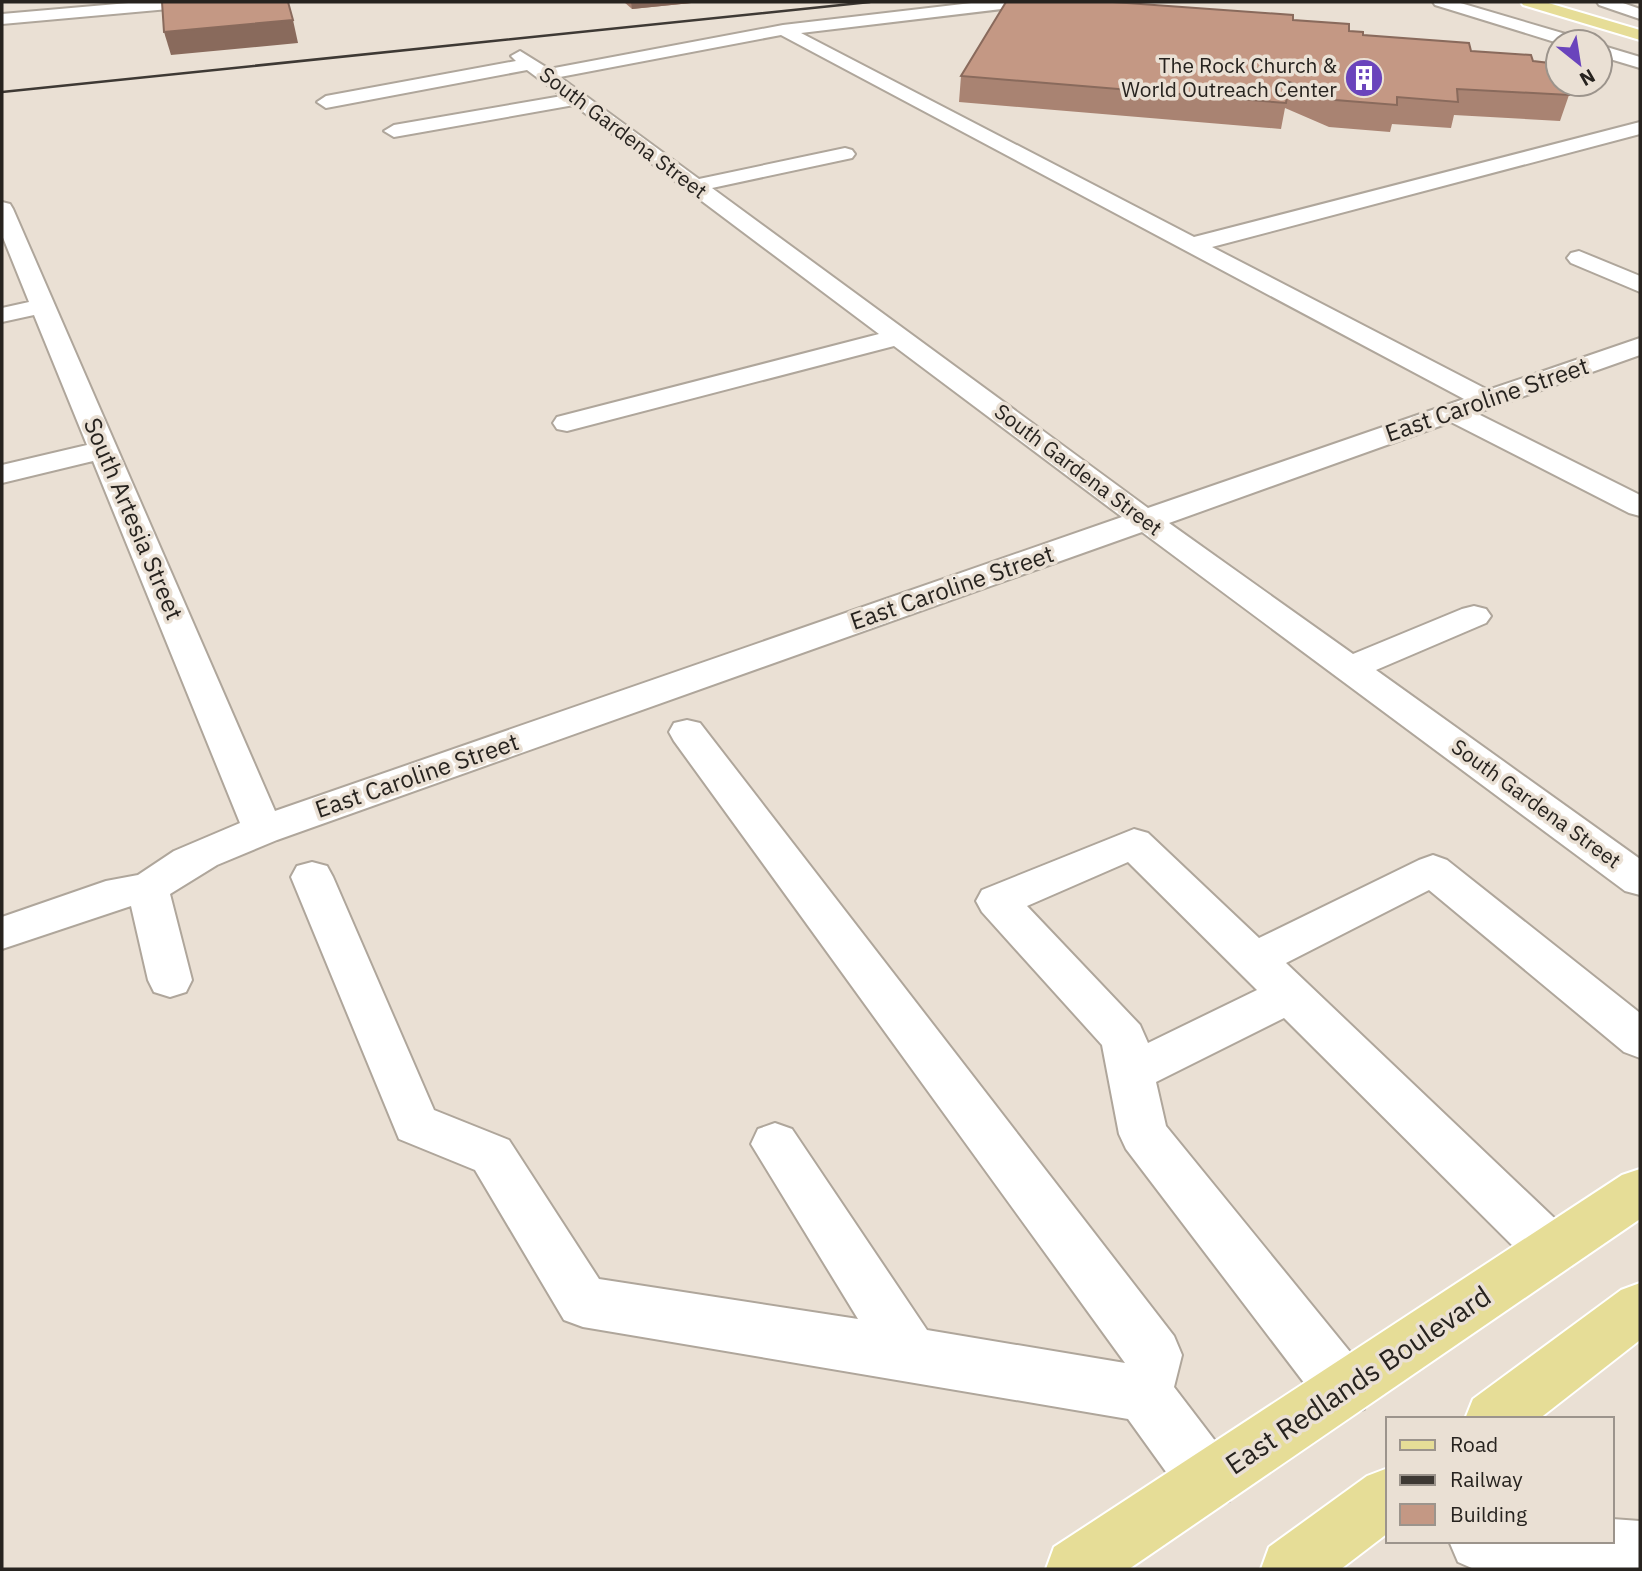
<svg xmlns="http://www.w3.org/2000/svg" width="1642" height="1571" font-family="'IBM Plex Sans',sans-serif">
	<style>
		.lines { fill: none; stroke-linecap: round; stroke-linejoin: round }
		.minor-casing { stroke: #afa69b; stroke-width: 4 }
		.major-casing { stroke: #fff; stroke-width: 4 }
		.minor { fill: #fff; fill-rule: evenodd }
		.major { fill: #e6dd97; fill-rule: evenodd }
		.rail { stroke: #3e3934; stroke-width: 2.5 }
		.wall { fill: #a98372 }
		.shaded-wall { fill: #896a5c }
		.building { fill: #c49884; stroke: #896a5c; stroke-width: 2 }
		.labels { text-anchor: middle; stroke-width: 7; stroke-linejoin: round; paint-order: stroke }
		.far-poi-label { font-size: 21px; fill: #27231f; stroke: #eae0d4; text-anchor: end }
		.far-street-label { font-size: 21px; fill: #27231f; stroke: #eae0d4 }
		.street-label { font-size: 24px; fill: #27231f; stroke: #eae0d4 }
		.near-street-label { font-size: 28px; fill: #27231f; stroke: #eae0d4 }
	</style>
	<rect width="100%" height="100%" fill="#eae0d4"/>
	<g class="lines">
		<g class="minor-casing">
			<g id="minor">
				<path d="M 140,2 L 199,2 L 191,7 L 2,24 L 2,14 Z"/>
				<path d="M 980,2 L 1027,2 L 1019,7 L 801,33 L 1194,237 L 1640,122 L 1640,134 L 1212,247 L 1488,390 L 1640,338 L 1640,355 L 1476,413 L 1640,495 L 1640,516 L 1629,513 L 1451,422 L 1169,523 L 1353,654 L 1462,609 L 1474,606 L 1486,609 L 1491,616 L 1486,623 L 1376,670 L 1640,859 L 1640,895 L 1625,891 L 1142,532 L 277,840 L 217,865 L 170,894 L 192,980 L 186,992 L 170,997 L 154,992 L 148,980 L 131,906 L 2,949 L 2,917 L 106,881 L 138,875 L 174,851 L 240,823 L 93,461 L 2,483 L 2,465 L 87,445 L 34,315 L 2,322 L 2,308 L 29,302 L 2,235 L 2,202 L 10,204 L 13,209 L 275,811 L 1122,517 L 894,346 L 567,431 L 557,429 L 553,423 L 557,417 L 879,334 L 574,105 L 394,137 L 384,131 L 394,125 L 562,96 L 527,70 L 326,108 L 317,102 L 326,96 L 516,61 L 511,56 L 520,51 L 549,69 L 783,25 ZM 781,35 L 1464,399 L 1148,508 L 712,188 L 852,158 L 855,154 L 852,150 L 845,148 L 699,179 L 560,77 Z"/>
				<path d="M 1433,2 L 1457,2 L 1579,38 L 1582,42 L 1558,43 L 1435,5 Z"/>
				<path d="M 1597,2 L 1620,2 L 1640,9 L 1640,19 L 1599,5 Z"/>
				<path d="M 1600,45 L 1640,57 L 1640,68 L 1600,56 Z"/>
				<path d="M 1579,251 L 1640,276 L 1640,292 L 1571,263 L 1567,258 L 1571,253 Z"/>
				<path d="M 687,720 L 700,723 L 1174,1336 L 1182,1355 L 1174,1387 L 1229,1459 L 1237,1480 L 1229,1501 L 1208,1509 L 1187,1501 L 1128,1419 L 583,1327 L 564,1320 L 475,1170 L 399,1139 L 291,877 L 297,866 L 312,862 L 327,866 L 333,877 L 434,1110 L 509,1140 L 599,1279 L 858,1319 L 751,1144 L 758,1129 L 775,1123 L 792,1129 L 927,1330 L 1125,1363 L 674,741 L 669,732 L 674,723 Z"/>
				<path d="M 1134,829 L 1148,833 L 1259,938 L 1419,860 L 1433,855 L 1447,860 L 1640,1013 L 1640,1058 L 1624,1052 L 1429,890 L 1286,963 L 1570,1233 L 1578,1250 L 1570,1267 L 1552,1274 L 1534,1267 L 1284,1018 L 1156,1082 L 1166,1126 L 1364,1369 L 1372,1389 L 1364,1409 L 1344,1417 L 1324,1409 L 1126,1149 L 1119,1134 L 1102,1045 L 982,912 L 976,901 L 982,890 ZM 1128,862 L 1257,990 L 1148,1043 L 1140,1025 L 1027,906 Z"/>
				<path d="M 1612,1519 L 1640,1521 L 1640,1569 L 1474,1569 L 1458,1562 L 1449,1541 L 1612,1541 Z"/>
			</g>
		</g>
		<g class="major-casing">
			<g id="major">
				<path d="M 1521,2 L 1545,2 L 1640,30 L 1640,40 L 1523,5 Z"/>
				<path d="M 1640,1169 L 1640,1219 L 1129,1569 L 1046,1569 L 1054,1547 L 1622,1175 Z"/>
				<path d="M 1640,1283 L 1640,1340 L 1539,1419 L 1465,1419 L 1473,1399 L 1621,1290 Z"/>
				<path d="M 1388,1468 L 1388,1533 L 1341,1569 L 1261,1569 L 1269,1547 L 1367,1476 Z"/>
			</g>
		</g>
		<use href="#minor" class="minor"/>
		<use href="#major" class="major"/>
		<path class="rail" d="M 2,92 L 870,2"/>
	</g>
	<g class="wall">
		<path d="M 624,2 L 701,2 L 632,9 Z"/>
		<path d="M 1293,20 L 1349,31 L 1363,35 L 1471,51 L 1569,95 L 1560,121 L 1454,115 L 1451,128 L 1392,124 L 1390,132 L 1329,127 L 1285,108 L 1281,129 L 959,102 L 961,76 Z"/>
	</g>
	<g class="shaded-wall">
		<path d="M 631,2 L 701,2 L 632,9 Z"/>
		<path d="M 293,20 L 298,43 L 171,55 L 164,32 Z"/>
	</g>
	<g class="building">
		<path d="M 162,2 L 288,2 L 293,20 L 164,32 Z"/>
		<path d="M 1006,2 L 1113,2 L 1293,15 L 1293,20 L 1349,24 L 1349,31 L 1363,32 L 1363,35 L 1469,43 L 1471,51 L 1531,55 L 1533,61 L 1558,64 L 1558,84 L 1565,84 L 1569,95 L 1457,89 L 1458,102 L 1397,97 L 1397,105 L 1335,100 L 1289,82 L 1286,103 L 961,76 Z"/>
	</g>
	<defs>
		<g id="building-disc" transform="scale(2.0125)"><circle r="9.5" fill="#6a44bc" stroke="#eae0d4"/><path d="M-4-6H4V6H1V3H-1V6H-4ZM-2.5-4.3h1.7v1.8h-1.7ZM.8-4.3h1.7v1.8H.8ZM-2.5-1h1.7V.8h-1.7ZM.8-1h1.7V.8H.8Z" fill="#fff"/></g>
	</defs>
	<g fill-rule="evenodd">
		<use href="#building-disc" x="1364" y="78"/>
	</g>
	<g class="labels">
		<g class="far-poi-label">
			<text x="1337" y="73">The Rock Church &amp;<tspan x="1337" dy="24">World Outreach Center</tspan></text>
		</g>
		<g class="far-street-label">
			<text transform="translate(623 133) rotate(37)" y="7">South Gardena Street</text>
			<text transform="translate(1078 470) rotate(37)" y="7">South Gardena Street</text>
			<text transform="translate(1536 804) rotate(36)" y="7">South Gardena Street</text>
		</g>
		<g class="street-label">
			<text transform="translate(1487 400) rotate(-19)" y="8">East Caroline Street</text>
			<text transform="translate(133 519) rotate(67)" y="8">South Artesia Street</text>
			<text transform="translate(952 588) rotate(-19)" y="8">East Caroline Street</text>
			<text transform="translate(417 776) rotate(-19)" y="8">East Caroline Street</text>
		</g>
		<g class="near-street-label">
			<text transform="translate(1358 1380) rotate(-34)" y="10">East Redlands Boulevard</text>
		</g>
	</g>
	<rect width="1642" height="1571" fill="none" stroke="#27231f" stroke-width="7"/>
	<rect x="1386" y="1417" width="228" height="126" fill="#eae0d4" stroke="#9c948c" stroke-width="2"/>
	<rect x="1400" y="1440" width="35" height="10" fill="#e6dd97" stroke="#9c948c" stroke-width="2"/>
	<text x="1450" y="1452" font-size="21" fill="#27231f">Road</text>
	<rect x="1400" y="1475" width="35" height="10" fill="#3e3934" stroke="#9c948c" stroke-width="2"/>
	<text x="1450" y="1487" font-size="21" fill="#27231f">Railway</text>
	<rect x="1400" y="1504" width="35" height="21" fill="#c49884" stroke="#9c948c" stroke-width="2"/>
	<text x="1450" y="1522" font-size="21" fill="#27231f">Building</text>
	<g transform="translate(1579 63) rotate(150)"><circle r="33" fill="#eae0d4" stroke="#9c948c" stroke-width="2"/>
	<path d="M0-5L12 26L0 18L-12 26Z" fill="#6a44bc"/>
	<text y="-10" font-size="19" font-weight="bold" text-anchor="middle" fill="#27231f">N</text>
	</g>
</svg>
